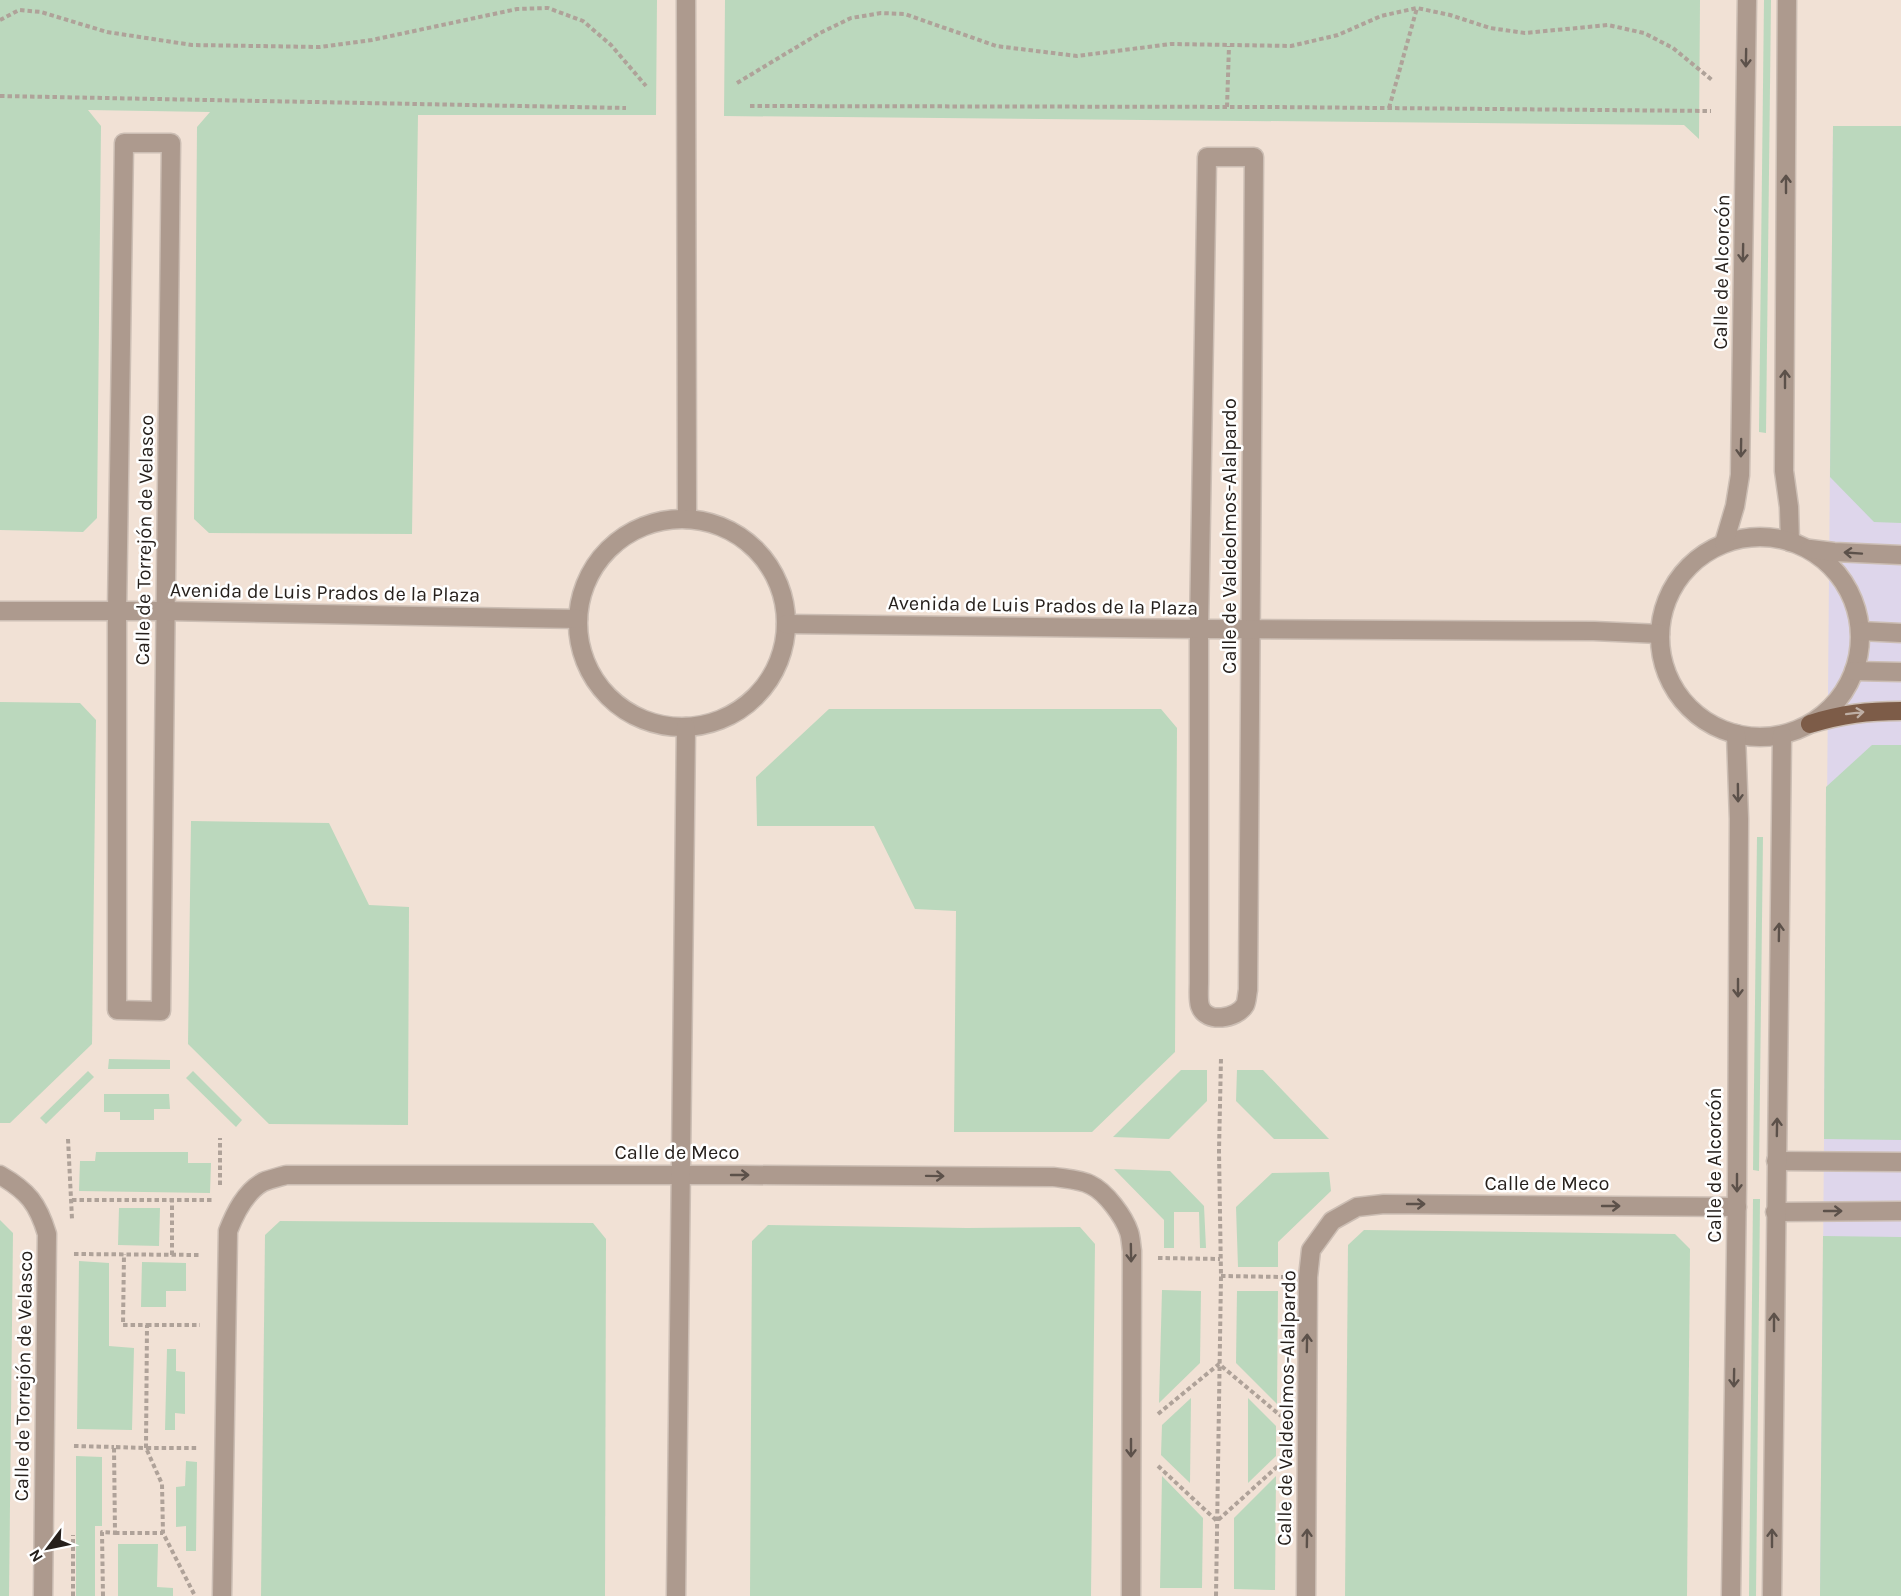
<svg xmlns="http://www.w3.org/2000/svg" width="1901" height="1596" font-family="Karla,sans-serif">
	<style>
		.industrial { fill: #ded6eb }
		.green { fill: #bbd8bd }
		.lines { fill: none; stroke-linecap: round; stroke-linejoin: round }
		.minor-casing { stroke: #ccbeb4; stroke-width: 21 }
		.major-casing { stroke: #ccbeb4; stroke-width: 21 }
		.path { stroke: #afa299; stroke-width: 4; stroke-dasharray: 4.5 3; stroke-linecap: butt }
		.minor { stroke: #ad9a8e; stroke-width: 18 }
		.major { stroke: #7d5c48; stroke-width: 18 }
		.oneway { stroke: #5c514a }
		.oneway2 { stroke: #beaea4 }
		.labels { text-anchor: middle; stroke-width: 5; stroke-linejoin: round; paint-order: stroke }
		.street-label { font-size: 20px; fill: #26201c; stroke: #fff }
	</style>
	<rect width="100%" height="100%" fill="#f1e1d5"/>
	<path class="industrial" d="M 1833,126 L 1901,126 L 1901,1596 L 1820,1596 Z"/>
	<g class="green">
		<path d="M 0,0 L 657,0 L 656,115 L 418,115 L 412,534 L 209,533 L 194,519 L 197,127 L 210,112 L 88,110 L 101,126 L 97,518 L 83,532 L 0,530 Z"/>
		<path d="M 725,0 L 1700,0 L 1699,139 L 1684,125 L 724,116 Z"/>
		<path d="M 1764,0 L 1771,0 L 1766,433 L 1759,432 Z"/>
		<path d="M 1833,126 L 1901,126 L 1901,523 L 1874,522 L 1830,477 Z"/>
		<path d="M 0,702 L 80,703 L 96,720 L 92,1044 L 10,1123 L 0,1123 Z"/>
		<path d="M 829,709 L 1161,709 L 1177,728 L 1175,1052 L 1092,1132 L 954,1132 L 956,911 L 915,909 L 874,826 L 757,826 L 756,777 Z"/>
		<path d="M 1872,745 L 1901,745 L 1901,1140 L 1824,1139 L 1826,787 Z"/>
		<path d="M 191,821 L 329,823 L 369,905 L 409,907 L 408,1125 L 269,1124 L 188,1044 Z"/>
		<path d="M 1757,837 L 1763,837 L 1759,1171 L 1753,1170 Z"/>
		<path d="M 109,1059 L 170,1060 L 170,1069 L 108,1069 Z"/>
		<path d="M 1181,1070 L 1207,1070 L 1207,1101 L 1169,1139 L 1113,1137 Z"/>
		<path d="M 1237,1070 L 1263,1070 L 1329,1139 L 1274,1139 L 1236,1101 Z"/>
		<path d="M 88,1071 L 94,1077 L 46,1124 L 40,1118 Z"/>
		<path d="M 193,1071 L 242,1120 L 236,1127 L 186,1078 Z"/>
		<path d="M 104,1094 L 169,1094 L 170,1109 L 154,1109 L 154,1120 L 120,1120 L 120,1112 L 104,1112 Z"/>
		<path d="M 96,1152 L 188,1152 L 188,1163 L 211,1163 L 210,1193 L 79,1191 L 80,1161 L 95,1161 Z"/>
		<path d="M 1114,1169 L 1170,1171 L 1204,1206 L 1206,1248 L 1200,1248 L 1199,1212 L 1174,1212 L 1174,1248 L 1164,1248 L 1164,1220 Z"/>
		<path d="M 1329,1172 L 1331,1191 L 1278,1242 L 1278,1267 L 1238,1267 L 1236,1207 L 1272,1173 Z"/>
		<path d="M 1753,1199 L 1760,1199 L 1756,1596 L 1749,1596 Z"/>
		<path d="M 119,1208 L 160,1208 L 159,1246 L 118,1245 Z"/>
		<path d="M 0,1220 L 13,1233 L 9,1596 L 0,1596 Z"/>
		<path d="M 280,1221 L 593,1223 L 606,1239 L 605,1596 L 261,1596 L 265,1235 Z"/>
		<path d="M 768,1225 L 967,1228 L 1080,1227 L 1095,1244 L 1091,1596 L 750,1596 L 752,1241 Z"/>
		<path d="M 1364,1230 L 1675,1234 L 1690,1249 L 1687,1596 L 1345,1596 L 1348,1245 Z"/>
		<path d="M 1823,1236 L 1901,1237 L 1901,1596 L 1820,1596 Z"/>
		<path d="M 79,1261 L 109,1263 L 109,1346 L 134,1348 L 132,1430 L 77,1429 Z"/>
		<path d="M 142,1262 L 186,1263 L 186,1291 L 166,1291 L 166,1307 L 141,1307 Z"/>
		<path d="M 1162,1290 L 1201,1291 L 1200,1363 L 1159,1403 Z"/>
		<path d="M 1237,1291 L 1278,1291 L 1277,1404 L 1236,1363 Z"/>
		<path d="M 167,1349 L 176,1349 L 176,1371 L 185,1372 L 185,1414 L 175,1413 L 175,1430 L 165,1430 Z"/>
		<path d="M 1191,1398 L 1190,1483 L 1161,1455 L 1162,1425 Z"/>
		<path d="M 1248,1398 L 1276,1426 L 1276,1456 L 1248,1483 Z"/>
		<path d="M 76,1456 L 102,1457 L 102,1526 L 95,1526 L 95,1596 L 76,1596 Z"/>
		<path d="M 186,1461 L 197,1462 L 196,1551 L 186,1551 L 186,1526 L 176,1527 L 176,1487 L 185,1486 Z"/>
		<path d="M 1162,1476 L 1203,1518 L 1202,1588 L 1160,1588 Z"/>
		<path d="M 1276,1476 L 1275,1590 L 1234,1589 L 1234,1518 Z"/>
		<path d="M 118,1544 L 158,1544 L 157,1587 L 173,1588 L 173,1596 L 118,1596 Z"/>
	</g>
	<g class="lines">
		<g class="minor-casing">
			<g id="minor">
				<path d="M 686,0 L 687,519"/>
				<path d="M 1787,0 L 1784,471 L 1789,507 L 1790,542"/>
				<path d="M 124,143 L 171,143 L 161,1011 L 117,1010 L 117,612 Z"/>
				<path d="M 1207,157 L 1254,157 L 1248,990 C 1247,994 1247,1001 1245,1005 C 1237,1019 1206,1024 1200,1006 C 1198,1000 1199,989 1199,982 L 1199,629 Z"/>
				<circle cx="682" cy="623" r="104"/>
				<circle cx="1760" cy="637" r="100"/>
				<path d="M 1724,543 L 1735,506 L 1740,475 L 1747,0"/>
				<path d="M 1810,549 L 1834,552 L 1901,555"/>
				<path d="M 0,611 L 166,611 L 578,619"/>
				<path d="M 786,624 L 1199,629 L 1594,631 L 1660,634"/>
				<path d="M 1860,631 L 1901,633"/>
				<path d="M 1854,671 L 1901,672"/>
				<path d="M 1776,1161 L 1901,1162"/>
				<path d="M 0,1175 C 28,1191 38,1204 47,1234 L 43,1596"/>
				<path d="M 1775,1212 L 1901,1211"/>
				<path d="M 222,1596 L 228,1231 C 235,1213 245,1192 263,1182 C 270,1179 279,1177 286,1175 L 744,1175 L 1054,1177 C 1066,1179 1080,1179 1091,1185 C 1106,1192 1124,1217 1129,1232 C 1131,1238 1131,1245 1132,1251 L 1131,1596"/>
				<path d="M 676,1596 L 686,727"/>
				<path d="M 1306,1596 L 1308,1277 L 1311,1250 L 1332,1221 L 1357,1207 L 1384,1204 L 1737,1207"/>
				<path d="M 1731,1596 L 1737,1185 L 1739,819 L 1736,734"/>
				<path d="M 1772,1596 L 1782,735"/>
			</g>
		</g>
		<g class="major-casing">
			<path id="major" d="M 1810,724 C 1842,714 1868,711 1901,711"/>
		</g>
		<g class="path">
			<path d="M 0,20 L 19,10 L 41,12 L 107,32 L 192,45 L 320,47 L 372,40 L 517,9 L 548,8 L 583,21 L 611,45 L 646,86"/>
			<path d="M 737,83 L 820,33 L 851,18 L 881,13 L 905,14 L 996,46 L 1077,56 L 1171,44 L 1291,46 L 1338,35 L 1381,16 L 1417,8 L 1450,15 L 1490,28 L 1525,33 L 1608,25 L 1644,33 L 1673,48 L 1712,80"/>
			<path d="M 0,96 L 626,108"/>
			<path d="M 750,106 L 1272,107 L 1711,111"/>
			<path d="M 1227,107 L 1229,46"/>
			<path d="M 1389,108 L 1417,8"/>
			<path d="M 68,1139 L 72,1219"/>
			<path d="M 220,1185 L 220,1138"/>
			<path d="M 72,1200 L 212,1200"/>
			<path d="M 74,1254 L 201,1255"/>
			<path d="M 172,1255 L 172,1200"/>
			<path d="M 1158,1258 L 1220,1259"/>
			<path d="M 1221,1276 L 1283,1277"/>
			<path d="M 147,1325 L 200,1325"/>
			<path d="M 1158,1414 L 1219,1364 L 1281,1416"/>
			<path d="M 74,1446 L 114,1447"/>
			<path d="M 1158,1466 L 1217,1521 L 1279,1465"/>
			<path d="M 115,1533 L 163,1533"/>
			<path d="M 194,1594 L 163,1533 L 162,1484 L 146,1448 L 197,1448"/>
			<path d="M 73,1596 L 73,1535"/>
			<path d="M 103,1596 L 102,1532 L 115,1533 L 114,1447 L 146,1448 L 147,1325 L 123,1325 L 124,1254"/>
			<path d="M 1216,1596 L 1221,1276 L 1219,1151 L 1221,1058"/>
		</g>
		<use href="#minor" class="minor"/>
		<use href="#major" class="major"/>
	</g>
	<defs><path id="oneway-shaft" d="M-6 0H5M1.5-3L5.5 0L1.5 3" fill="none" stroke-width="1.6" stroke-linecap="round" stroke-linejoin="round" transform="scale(1.5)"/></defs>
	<g class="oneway">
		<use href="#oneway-shaft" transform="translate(1746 58) rotate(91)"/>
		<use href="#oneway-shaft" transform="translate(1786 184) rotate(-90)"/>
		<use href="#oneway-shaft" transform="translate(1743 253) rotate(91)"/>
		<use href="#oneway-shaft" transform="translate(1785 379) rotate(-90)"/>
		<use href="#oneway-shaft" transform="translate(1741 448) rotate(91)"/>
		<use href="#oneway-shaft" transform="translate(1853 553) rotate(-176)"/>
		<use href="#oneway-shaft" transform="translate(1738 793) rotate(89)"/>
		<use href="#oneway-shaft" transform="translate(1779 932) rotate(-89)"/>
		<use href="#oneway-shaft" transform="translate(1738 988) rotate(90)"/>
		<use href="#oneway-shaft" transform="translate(1777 1127) rotate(-89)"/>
		<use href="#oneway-shaft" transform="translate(740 1175)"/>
		<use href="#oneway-shaft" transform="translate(935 1176) rotate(1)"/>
		<use href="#oneway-shaft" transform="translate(1737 1183) rotate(90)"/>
		<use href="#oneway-shaft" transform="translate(1416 1204)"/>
		<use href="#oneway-shaft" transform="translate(1611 1206)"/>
		<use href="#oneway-shaft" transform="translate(1833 1211)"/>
		<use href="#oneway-shaft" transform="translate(1131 1253) rotate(89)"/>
		<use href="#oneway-shaft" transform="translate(1774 1322) rotate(-90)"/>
		<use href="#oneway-shaft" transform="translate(1307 1343) rotate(-89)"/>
		<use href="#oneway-shaft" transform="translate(1734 1378) rotate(91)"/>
		<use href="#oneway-shaft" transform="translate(1131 1448) rotate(90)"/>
		<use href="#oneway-shaft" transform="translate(1307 1538) rotate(-89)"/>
		<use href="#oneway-shaft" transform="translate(1772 1538) rotate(-90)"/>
	</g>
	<use class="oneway2" href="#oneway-shaft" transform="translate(1855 713) rotate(-7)"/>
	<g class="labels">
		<g class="street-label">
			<text transform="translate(1721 272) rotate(-89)" y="7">Calle de Alcorcón</text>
			<text transform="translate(1229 536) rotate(-90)" y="7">Calle de Valdeolmos-Alalpardo</text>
			<text transform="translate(144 540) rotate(-89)" y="7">Calle de Torrejón de Velasco</text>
			<text transform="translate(325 592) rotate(1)" y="7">Avenida de Luis Prados de la Plaza</text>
			<text transform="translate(1043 605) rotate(1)" y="7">Avenida de Luis Prados de la Plaza</text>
			<text x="677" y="1159">Calle de Meco</text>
			<text transform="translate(1714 1165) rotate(-90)" y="7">Calle de Alcorcón</text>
			<text x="1547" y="1190">Calle de Meco</text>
			<text transform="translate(23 1376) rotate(-89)" y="7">Calle de Torrejón de Velasco</text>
			<text transform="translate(1286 1408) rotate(-89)" y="7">Calle de Valdeolmos-Alalpardo</text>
		</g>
	</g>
	<g transform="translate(48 1548) rotate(238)" stroke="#ffffff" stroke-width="4.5" paint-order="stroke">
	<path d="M0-4.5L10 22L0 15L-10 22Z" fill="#26201c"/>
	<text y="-9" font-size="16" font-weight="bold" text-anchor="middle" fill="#26201c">N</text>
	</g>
</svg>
